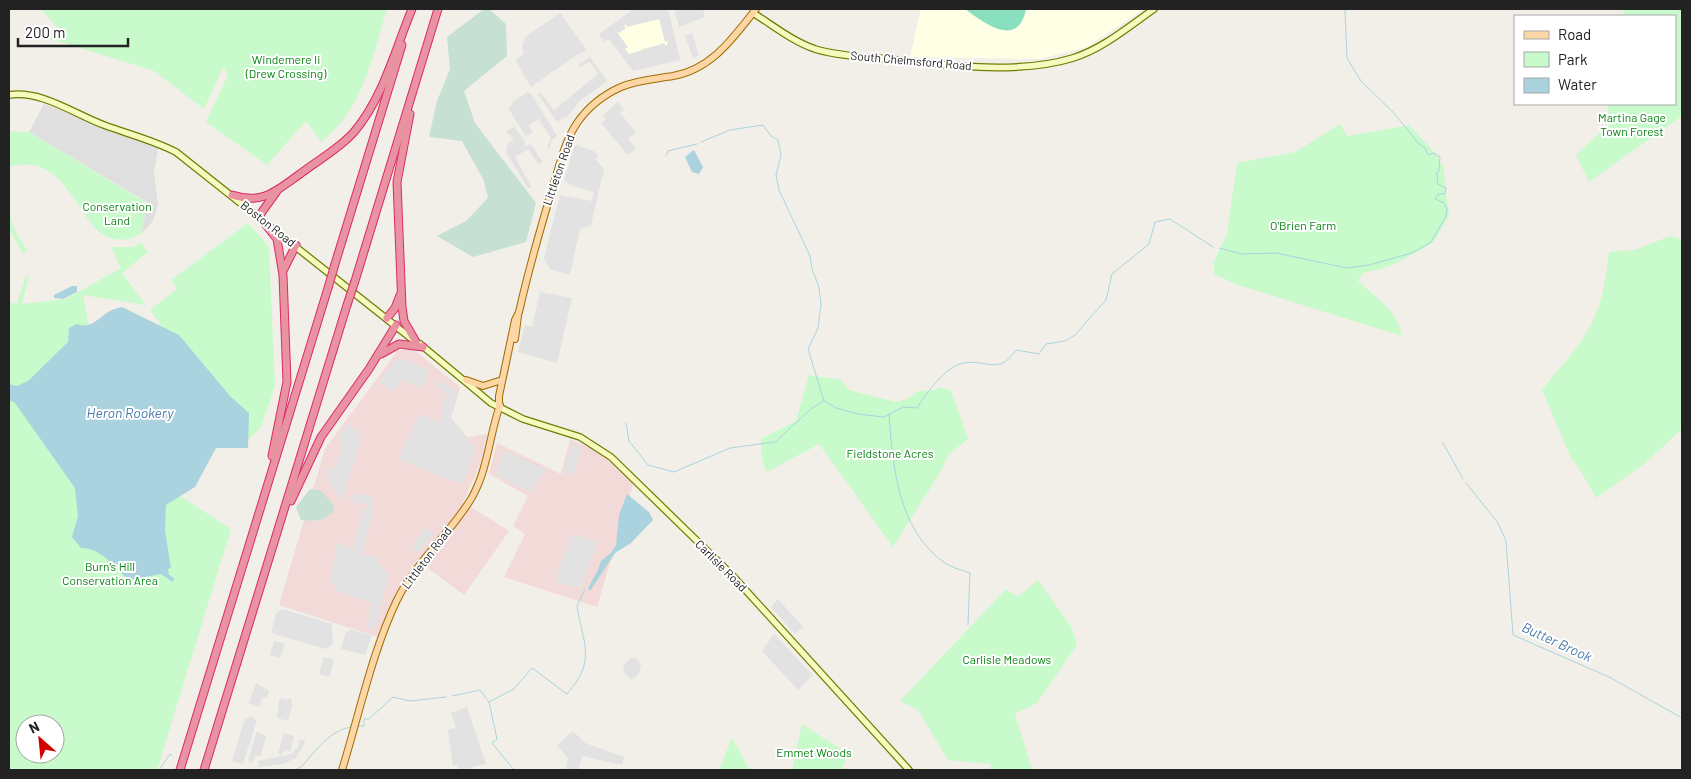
<svg xmlns="http://www.w3.org/2000/svg" width="1691" height="779" font-family="Barlow,sans-serif">
	<style>
		.residential { fill: #e0dfdf }
		.commercial { fill: #f2dad9 }
		.education { fill: #ffffe5 }
		.wetland { fill: #c6e0d4 }
		.park { fill: #c8facc; fill-rule: evenodd }
		.pitch { fill: #88e0be }
		.parking { fill: #e2e2e2; fill-rule: evenodd }
		.water { fill: #aad3df }
		.lines { fill: none; stroke-linecap: round; stroke-linejoin: round }
		.stream { stroke: #aad3df; stroke-width: 1 }
		.secondary-casing { stroke: #707d05; stroke-width: 8 }
		.primary-casing { stroke: #a06b00; stroke-width: 8 }
		.highway-casing { stroke: #dc2a67; stroke-width: 9 }
		.secondary { stroke: #f7fabf; stroke-width: 5.5 }
		.primary { stroke: #fcd6a4; stroke-width: 6 }
		.highway { stroke: #e892a2; stroke-width: 7 }
		.highway-bridge-casing { stroke: #dc2a67; stroke-width: 9; stroke-linecap: butt }
		.highway-bridge { stroke: #e892a2; stroke-width: 7 }
		.labels { text-anchor: middle; stroke-width: 4; stroke-linejoin: round; paint-order: stroke }
		.park-label { font-size: 12px; fill: #0c8416; stroke: #fff }
		.street-label { font-size: 12px; fill: #222; stroke: #fff }
		.water-label { font-size: 14px; font-style: italic; fill: #4a7aab; stroke: #fff }
	</style>
	<rect width="100%" height="100%" fill="#f2efe9"/>
	<path class="residential" d="M 44,104 L 158,148 L 154,173 L 158,205 L 153,221 L 141,234 L 147,202 L 29,132 Z"/>
	<g class="commercial">
		<path d="M 398,350 L 414,350 L 460,387 L 451,418 L 467,437 L 487,434 L 480,465 L 463,502 L 509,531 L 464,595 L 417,560 L 400,586 L 378,637 L 279,605 L 325,449 Z"/>
		<path d="M 570,439 L 590,448 L 607,459 L 633,484 L 597,607 L 504,577 L 525,534 L 513,526 L 528,496 L 489,474 L 497,443 L 561,474 Z"/>
	</g>
	<g class="education">
		<path d="M 921,9 L 1144,9 L 1087,47 L 1039,59 L 910,57 Z"/>
		<path d="M 659,16 L 662,17 L 660,19 L 665,42 L 668,41 L 667,45 L 643,48 L 644,51 L 629,54 L 625,49 L 627,47 L 616,32 L 625,28 L 624,26 L 626,23 L 660,19 Z"/>
	</g>
	<g class="wetland">
		<path d="M 484,9 L 489,9 L 506,24 L 507,56 L 464,91 L 475,123 L 536,203 L 526,242 L 473,257 L 437,236 L 466,221 L 488,198 L 484,181 L 462,141 L 429,137 L 437,101 L 450,69 L 447,37 Z"/>
		<path d="M 310,489 L 320,490 L 333,504 L 334,510 C 324,522 316,521 301,520 L 296,507 Z"/>
	</g>
	<g class="park">
		<path d="M 41,9 L 387,9 C 373,56 362,111 321,142 L 306,121 L 267,165 L 206,122 L 228,75 L 223,67 L 204,109 L 154,71 L 48,38 L 62,33 Z"/>
		<path d="M 1623,9 L 1682,9 L 1682,116 L 1589,182 L 1576,155 L 1611,122 L 1607,107 L 1614,104 L 1675,104 L 1675,16 L 1624,16 Z"/>
		<path d="M 1340,124 L 1347,136 L 1409,125 L 1436,154 L 1443,167 L 1449,216 L 1433,243 L 1391,266 L 1363,273 L 1358,281 C 1374,296 1399,312 1402,336 L 1235,284 L 1214,274 L 1214,261 L 1227,234 L 1237,163 L 1295,152 Z"/>
		<path d="M 9,131 L 29,132 L 147,203 L 141,234 C 76,267 83,146 9,167 Z"/>
		<path d="M 9,209 L 14,229 L 27,250 L 23,254 L 11,232 L 9,233 Z"/>
		<path d="M 248,223 L 269,247 L 275,386 L 261,427 L 247,441 L 150,310 L 177,289 L 171,280 Z"/>
		<path d="M 1670,236 L 1677,237 L 1682,241 L 1682,429 L 1643,465 L 1596,498 L 1579,468 L 1570,456 L 1542,390 C 1561,366 1585,342 1596,313 C 1604,294 1606,273 1609,252 L 1635,250 Z"/>
		<path d="M 142,243 L 148,252 L 122,273 L 146,305 L 83,295 L 103,401 L 64,421 L 231,529 L 157,770 L 9,770 L 9,302 L 17,304 L 25,277 L 29,277 L 22,304 L 66,299 L 121,268 L 111,247 L 132,247 ZM 25,724 L 55,724 L 55,754 L 25,754 Z"/>
		<path d="M 809,375 L 841,380 L 849,390 L 896,402 L 907,399 L 918,391 L 935,390 L 940,387 L 951,390 L 968,439 L 948,455 L 941,471 L 893,547 L 819,444 L 767,472 C 761,461 761,452 761,439 L 796,421 Z"/>
		<path d="M 1038,580 L 1072,628 L 1077,645 L 1037,703 L 1015,714 L 1032,770 L 990,770 L 991,764 L 948,760 L 918,710 L 900,701 L 1006,589 L 1018,597 Z"/>
		<path d="M 802,724 L 848,754 L 842,770 L 792,770 Z"/>
		<path d="M 732,738 L 750,770 L 719,770 Z"/>
	</g>
	<path class="pitch" d="M 965,9 L 1026,9 C 1018,50 983,22 965,9 Z"/>
	<g class="parking">
		<path d="M 634,9 L 668,9 L 680,60 L 633,71 L 609,39 L 604,42 L 599,34 ZM 659,19 L 665,42 L 668,41 L 667,45 L 665,46 L 665,43 L 629,54 L 625,49 L 628,47 L 616,31 L 619,33 L 626,28 L 624,26 L 626,24 L 627,27 Z"/>
		<path d="M 674,9 L 706,9 L 703,11 L 705,17 L 679,27 Z"/>
		<path d="M 560,13 L 587,50 L 575,56 L 531,87 L 515,60 L 524,54 L 522,47 L 525,37 Z"/>
		<path d="M 692,33 L 699,55 L 693,58 L 685,36 Z"/>
		<path d="M 590,57 L 607,81 L 580,101 L 566,118 L 564,117 L 557,122 L 538,94 L 540,92 L 554,110 L 598,74 L 590,62 L 580,67 L 579,64 Z"/>
		<path d="M 527,92 L 531,94 L 557,136 L 552,140 L 549,149 L 547,148 L 551,138 L 539,119 L 529,125 L 533,133 L 526,136 L 508,108 L 512,106 L 510,104 Z"/>
		<path d="M 618,102 L 624,110 L 620,113 L 636,132 L 628,139 L 636,149 L 628,155 L 601,123 L 606,119 L 603,115 Z"/>
		<path d="M 515,127 L 525,142 L 524,147 L 531,144 L 542,161 L 539,165 L 528,149 L 515,157 L 532,188 L 528,188 L 505,151 L 507,150 L 507,144 L 514,139 L 506,131 Z"/>
		<path d="M 575,145 L 594,151 L 598,156 L 595,159 L 604,169 L 591,225 L 580,229 L 570,275 L 550,269 L 544,258 L 560,195 L 592,201 L 594,192 L 572,186 L 564,180 Z"/>
		<path d="M 540,292 L 572,298 L 557,363 L 518,352 L 525,325 L 532,327 Z"/>
		<path d="M 400,359 L 409,360 L 428,370 L 429,375 L 422,387 L 416,387 L 402,379 L 393,392 L 379,381 L 393,363 Z"/>
		<path d="M 442,381 L 456,390 L 455,392 L 458,393 L 451,418 L 476,448 L 473,450 L 476,452 L 463,482 L 455,482 L 399,459 L 400,454 L 404,455 L 401,453 L 419,415 L 440,422 L 442,416 L 440,415 L 446,396 L 449,395 L 437,386 Z"/>
		<path d="M 349,424 L 362,437 L 342,501 L 324,472 L 329,466 L 334,470 L 342,448 L 337,439 Z"/>
		<path d="M 572,444 L 581,447 L 573,476 L 563,473 Z"/>
		<path d="M 503,450 L 546,469 L 531,493 L 496,475 Z"/>
		<path d="M 353,492 L 374,498 L 372,507 L 374,508 L 363,550 L 359,552 L 372,556 L 374,554 L 379,559 L 377,561 L 389,574 L 381,606 L 378,606 L 380,608 L 375,627 L 372,627 L 373,632 L 365,622 L 371,615 L 368,614 L 370,606 L 373,607 L 372,602 L 340,593 L 330,581 L 337,543 L 355,550 L 356,548 L 353,547 L 363,508 L 367,509 L 368,505 L 352,502 Z"/>
		<path d="M 424,529 L 434,532 L 418,553 L 412,549 L 416,544 L 414,542 Z"/>
		<path d="M 571,534 L 597,542 L 581,588 L 557,583 L 558,572 Z"/>
		<path d="M 778,599 L 803,627 L 795,634 L 771,607 Z"/>
		<path d="M 282,609 L 332,624 L 333,644 L 326,649 L 271,633 L 276,613 Z"/>
		<path d="M 350,629 L 372,636 L 365,655 L 341,649 L 346,631 L 349,632 Z"/>
		<path d="M 774,634 L 813,675 L 798,690 L 762,651 Z"/>
		<path d="M 274,641 L 285,644 L 280,658 L 270,655 Z"/>
		<path d="M 324,657 L 334,659 L 330,677 L 319,674 Z"/>
		<path d="M 630,658 L 635,658 L 641,664 L 640,671 L 635,678 L 631,679 L 625,674 L 623,667 Z"/>
		<path d="M 256,683 L 269,691 L 267,697 L 262,698 L 259,707 L 249,703 Z"/>
		<path d="M 284,698 L 285,700 L 291,698 L 292,705 L 288,721 L 277,718 L 279,699 Z"/>
		<path d="M 467,707 L 486,764 L 459,770 L 457,765 L 453,766 L 448,730 L 456,728 L 451,713 Z"/>
		<path d="M 250,716 L 257,720 L 243,764 L 232,761 L 245,718 L 248,719 Z"/>
		<path d="M 257,731 L 266,736 L 261,756 L 255,756 L 252,763 L 248,760 Z"/>
		<path d="M 573,731 L 585,743 L 624,757 L 622,765 L 582,756 L 578,770 L 566,770 L 568,758 L 557,745 Z"/>
		<path d="M 284,733 L 294,736 L 290,752 L 285,750 L 281,755 L 278,753 Z"/>
		<path d="M 300,740 L 306,740 L 296,758 L 283,764 L 259,767 L 258,761 L 291,754 L 298,747 Z"/>
	</g>
	<g class="water">
		<path d="M 694,150 L 703,167 L 699,174 L 692,172 L 685,157 Z"/>
		<path d="M 72,286 L 77,286 L 77,292 L 63,299 L 54,298 L 54,295 Z"/>
		<path d="M 122,307 L 179,335 L 230,396 L 249,413 L 248,448 L 216,448 L 195,487 L 166,505 L 165,531 L 171,568 L 168,569 L 169,575 L 174,578 L 173,582 L 161,574 L 130,580 C 113,569 104,548 81,548 L 72,537 L 78,516 L 75,488 L 15,403 L 9,400 L 9,384 L 17,386 L 28,381 L 68,342 L 69,328 L 77,324 C 91,330 99,317 110,311 C 113,309 118,308 122,307 Z"/>
		<path d="M 627,494 L 649,512 L 653,520 L 631,543 L 615,553 L 590,591 L 588,588 L 598,570 L 601,561 L 611,553 L 616,545 L 619,515 Z"/>
	</g>
	<g class="lines">
		<g class="stream">
			<path d="M 701,142 L 730,130 L 763,125 L 771,136 L 778,140 L 781,155 L 776,175 L 779,190 L 810,256 L 812,269 L 819,287 L 821,305 L 818,328 L 808,349 L 824,401 L 836,408 L 858,414 L 884,417 L 903,407 L 917,408 C 927,393 945,366 964,363 C 988,359 998,376 1016,350 L 1039,354 L 1046,344 L 1065,341 L 1075,335 L 1089,319 L 1106,300 L 1112,274 L 1149,244 L 1155,222 L 1170,219 L 1213,247"/>
			<path d="M 666,156 L 668,151 L 697,144"/>
			<path d="M 1219,248 L 1242,254 L 1276,253 L 1347,268 L 1369,265 L 1412,253 L 1431,242 L 1446,216 L 1447,209 L 1444,203 L 1435,199 L 1439,194 L 1445,194 L 1446,188 L 1437,184 L 1438,178 L 1436,173 L 1439,171 L 1440,157 L 1434,153 L 1428,155 L 1425,148 L 1419,144 L 1393,112 L 1361,81 L 1347,58 L 1345,9"/>
			<path d="M 889,414 C 893,467 897,529 945,563 C 952,568 962,570 970,573 L 968,625"/>
			<path d="M 626,423 L 629,441 L 648,465 L 674,472 L 730,448 L 775,442 L 812,408 L 824,401"/>
			<path d="M 1443,443 L 1463,479"/>
			<path d="M 1466,483 L 1498,523 L 1506,541 L 1513,635 L 1609,677 L 1682,718"/>
			<path d="M 452,696 L 480,690 L 489,702 L 497,739 L 492,743 L 514,770"/>
			<path d="M 489,702 L 514,689 L 532,668 L 567,694 C 597,660 583,644 577,606 L 585,589"/>
			<path d="M 359,726 L 364,726 L 364,719 L 369,719 L 393,697 L 410,701 L 446,697"/>
			<path d="M 159,770 L 170,754 L 172,755"/>
			<path d="M 217,770 L 220,770"/>
			<path d="M 295,770 L 301,767 C 316,751 329,730 352,727"/>
		</g>
		<g class="secondary-casing">
			<g id="secondary">
				<path d="M 753,13 C 774,26 792,41 815,49 C 838,56 864,57 887,59 C 943,65 1018,75 1073,58 C 1104,48 1128,27 1154,9"/>
				<path d="M 9,95 C 42,90 74,114 104,125 C 128,134 153,140 176,152 L 412,339"/>
				<path d="M 420,344 L 491,403 L 523,419 L 580,437 L 611,457 L 731,574 L 909,770"/>
			</g>
		</g>
		<g class="primary-casing">
			<g id="primary">
				<path d="M 515,339 L 518,316"/>
				<path d="M 466,380 L 483,386 L 502,380"/>
				<path d="M 499,407 L 499,396 L 515,320 L 519,312 C 529,268 541,226 554,183 C 560,163 565,141 577,123 C 588,107 603,95 621,87 C 637,80 655,79 673,76 C 712,69 733,38 756,9"/>
				<path d="M 342,770 C 359,715 372,652 397,600 C 415,563 449,535 471,499 C 488,470 489,436 500,405"/>
			</g>
		</g>
		<g class="highway-casing">
			<g id="highway">
				<path d="M 410,114 L 397,182 L 402,307 L 404,321 L 416,342"/>
				<path d="M 232,195 C 263,205 276,191 300,174 C 318,160 339,149 354,132 C 383,98 395,50 412,9"/>
				<path d="M 335,264 L 402,45"/>
				<path d="M 284,269 L 296,245"/>
				<path d="M 355,281 L 438,9"/>
				<path d="M 387,318 L 395,308 L 400,295"/>
				<path d="M 381,354 L 399,344 L 423,347"/>
				<path d="M 272,456 L 287,382 L 283,275 L 277,239 L 259,216 L 277,191"/>
				<path d="M 291,501 L 321,437 L 369,369 L 396,325"/>
				<path d="M 180,770 L 328,288"/>
				<path d="M 204,770 L 347,305"/>
			</g>
		</g>
		<use href="#secondary" class="secondary"/>
		<use href="#primary" class="primary"/>
		<use href="#highway" class="highway"/>
		<g class="highway-bridge-casing">
			<g id="highway-bridge">
				<path d="M 328,288 L 335,264"/>
				<path d="M 347,305 L 355,281"/>
			</g>
		</g>
		<use href="#highway-bridge" class="highway-bridge"/>
	</g>
	<g class="labels">
		<g class="park-label">
			<text x="286" y="64">Windemere Ii<tspan x="286" dy="14">(Drew Crossing)</tspan></text>
			<text x="1632" y="122">Martina Gage<tspan x="1632" dy="14">Town Forest</tspan></text>
			<text x="117" y="211">Conservation<tspan x="117" dy="14">Land</tspan></text>
			<text x="1303" y="230">O'Brien Farm</text>
			<text x="890" y="458">Fieldstone Acres</text>
			<text x="110" y="571">Burn’s Hill<tspan x="110" dy="14">Conservation Area</tspan></text>
			<text x="1007" y="664">Carlisle Meadows</text>
			<text x="814" y="757">Emmet Woods</text>
		</g>
		<g class="street-label">
			<text transform="translate(911 61) rotate(5)" y="4">South Chelmsford Road</text>
			<text transform="translate(559 170) rotate(-71)" y="4">Littleton Road</text>
			<text transform="translate(268 224) rotate(38)" y="4">Boston Road</text>
			<text transform="translate(427 558) rotate(-53)" y="4">Littleton Road</text>
			<text transform="translate(721 566) rotate(45)" y="4">Carlisle Road</text>
		</g>
		<g class="water-label">
			<text x="130" y="418">Heron Rookery</text>
			<text transform="translate(1557 642) rotate(25)" y="5">Butter Brook</text>
		</g>
	</g>
	<rect width="1691" height="779" fill="none" stroke="#222222" stroke-width="20"/>
	<rect x="1514" y="15" width="162" height="90" fill="#ffffff" stroke="#a7a7a7"/>
	<rect x="1524" y="31" width="25" height="8" fill="#fcd6a4" stroke="#a7a7a7"/>
	<text x="1558" y="40" font-size="15" fill="#222222">Road</text>
	<rect x="1524" y="52" width="25" height="15" fill="#c8facc" stroke="#a7a7a7"/>
	<text x="1558" y="65" font-size="15" fill="#222222">Park</text>
	<rect x="1524" y="78" width="25" height="15" fill="#aad3df" stroke="#a7a7a7"/>
	<text x="1558" y="90" font-size="15" fill="#222222">Water</text>
	<g transform="translate(40 739) rotate(333)"><circle r="24" fill="#ffffff" stroke="#a7a7a7"/>
	<path d="M0-4L9 19L0 12L-9 19Z" fill="#d40000"/>
	<text y="-8" font-size="14" font-weight="bold" text-anchor="middle" fill="#222222">N</text>
	</g>
	<path d="M18 38v8h110v-8" fill="none" stroke="#222222" stroke-width="2.5"/>
	<text x="25" y="38" font-size="15" fill="#222222" stroke="#ffffff" stroke-width="4" paint-order="stroke">200 m</text>
</svg>
